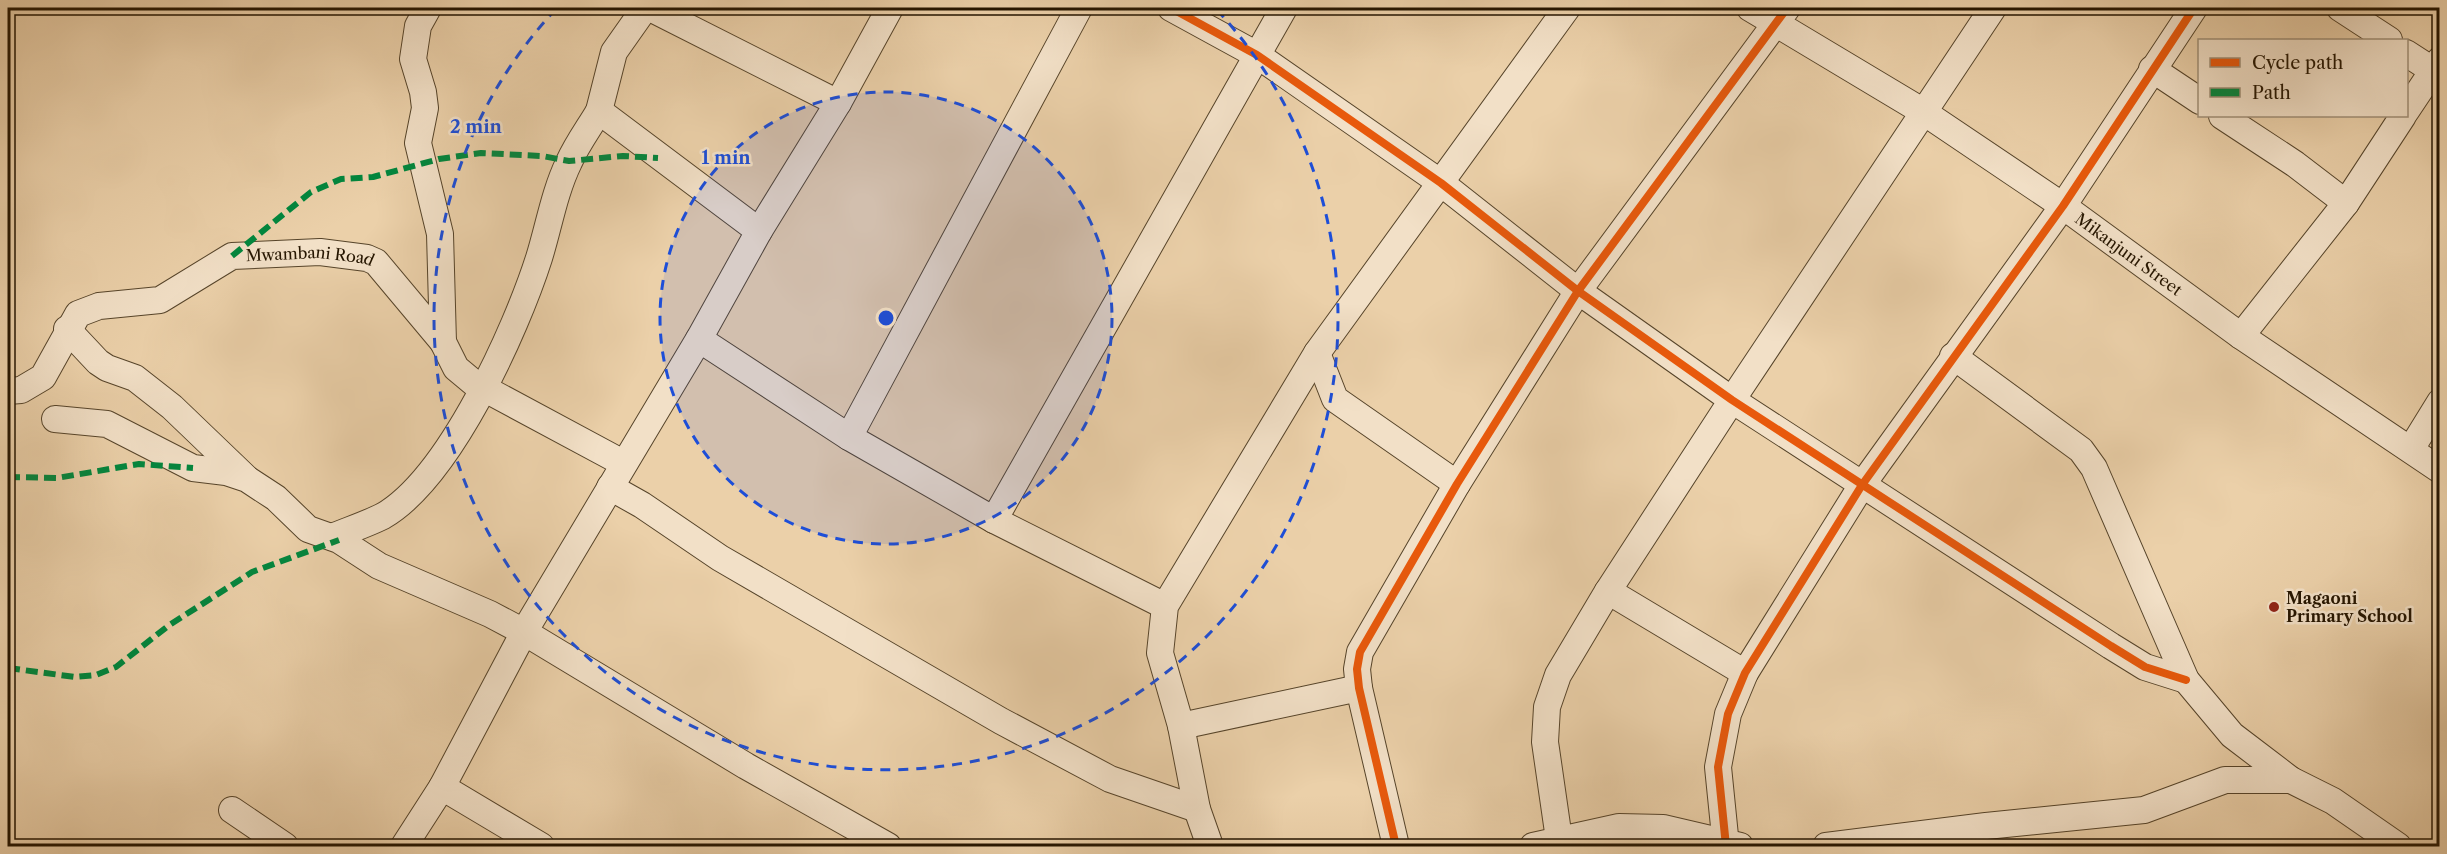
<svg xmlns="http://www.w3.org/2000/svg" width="2447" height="854" font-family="'Libre Caslon Text',serif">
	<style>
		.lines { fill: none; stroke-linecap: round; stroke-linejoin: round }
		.minor-casing { stroke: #56442a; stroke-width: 28 }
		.minor { stroke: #f2e0c7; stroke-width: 26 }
		.quiet { stroke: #00873e; stroke-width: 6; stroke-dasharray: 12 6; stroke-linecap: butt }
		.cycleway-casing { stroke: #f2e0c7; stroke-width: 11 }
		.cycleway { stroke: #e8590c; stroke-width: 8 }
		.ring { fill: none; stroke: #1d4ed8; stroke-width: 3; stroke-dasharray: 10 8 }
		.poi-dot { fill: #8f2418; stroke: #f2e0c7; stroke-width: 2 }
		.labels { text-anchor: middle; stroke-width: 5; stroke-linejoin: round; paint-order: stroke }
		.street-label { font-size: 16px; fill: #251500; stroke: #f2e0c7 }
		.poi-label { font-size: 16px; font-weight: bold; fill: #251500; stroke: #f2e0c7; text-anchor: start }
		.centre { fill: #1d4ed8; stroke: #f2e0c7; stroke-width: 3 }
		.ring-label { font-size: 18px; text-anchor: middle; font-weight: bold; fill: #1d4ed8; stroke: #f2e0c7; stroke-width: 5; stroke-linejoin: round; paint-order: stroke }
	</style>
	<rect width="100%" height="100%" fill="#ebd0a9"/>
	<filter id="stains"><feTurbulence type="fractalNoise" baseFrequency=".00333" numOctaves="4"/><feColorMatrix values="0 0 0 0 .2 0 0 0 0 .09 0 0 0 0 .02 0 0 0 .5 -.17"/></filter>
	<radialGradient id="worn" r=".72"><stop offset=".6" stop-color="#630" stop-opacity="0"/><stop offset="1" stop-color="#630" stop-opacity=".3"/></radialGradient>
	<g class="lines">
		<g class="minor-casing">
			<g id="minor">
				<path d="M 428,8 L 418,26 L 413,59 L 423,92 L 425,108 L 418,143 L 440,234 L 443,342"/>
				<path d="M 645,8 L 614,52 L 599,111 L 759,231"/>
				<path d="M 650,8 L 838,103"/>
				<path d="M 1171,8 L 1257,55 L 1441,183 L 1578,291 L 1732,400 L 2111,646 L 2145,667 L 2186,680"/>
				<path id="s1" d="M 1750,8 L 1922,111 L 2063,206 L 2241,336 L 2440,470"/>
				<path d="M 2340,8 L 2389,40"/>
				<path d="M 2406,53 L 2440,75"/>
				<path d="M 2152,69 L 2200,101"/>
				<path d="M 2406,111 L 2440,60"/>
				<path d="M 2222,116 L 2295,164 L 2346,203"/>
				<path d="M 67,329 L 98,362 L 107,368 L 135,378 L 172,407 L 245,477"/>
				<path d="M 2241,336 L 2346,203 L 2403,116"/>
				<path d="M 699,339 L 849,437 L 994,520 L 1165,606"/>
				<path d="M 1317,353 L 1335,399 L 1457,484"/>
				<path d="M 1953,356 L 2081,450 L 2094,468 L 2186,680 L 2232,735 L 2291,780 L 2333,801 L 2398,846"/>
				<path id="s2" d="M 8,391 L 21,390 L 43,377 L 78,314 L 99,306 L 160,300 L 232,256 L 320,252 L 367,258 L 376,262 L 443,342 L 456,368 L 474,383 L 623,463"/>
				<path d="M 55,419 L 107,424 L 193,468 L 226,472 L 247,479 L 276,498 L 308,529 L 339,540 L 379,566 L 490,614 L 524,632 L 746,766 L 888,846"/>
				<path d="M 849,437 L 1079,8"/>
				<path d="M 2411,449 L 2440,402"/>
				<path d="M 610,487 L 642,505 L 720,558 L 1001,721 L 1110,779 L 1197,809"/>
				<path d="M 994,520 L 1284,8"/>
				<path d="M 332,537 C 349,530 367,524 383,516 C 450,477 516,330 539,258 C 549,226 554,193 569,162 C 577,144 589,128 599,111"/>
				<path d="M 1608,591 L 1745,673"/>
				<path d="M 1181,726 L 1359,688"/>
				<path d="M 442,787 L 524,632 L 699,339 L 759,231 L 838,103 L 890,8"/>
				<path d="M 232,810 L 285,846"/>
				<path d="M 404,846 L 442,787 L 541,846"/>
				<path d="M 1210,846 L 1197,809 L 1181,726 L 1160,653 L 1165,606 L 1317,353 L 1567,8"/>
				<path d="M 1396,846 L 1359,688 L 1357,669 L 1360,652 L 1457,484 L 1578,291 L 1787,8"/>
				<path d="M 1533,846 L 1619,827 L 1663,828 L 1740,846"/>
				<path d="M 1560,846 L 1545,742 L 1547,707 L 1558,675 L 1608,591 L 1732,400 L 1993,8"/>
				<path d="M 1726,846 L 1718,767 L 1728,714 L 1745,673 L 1862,485 L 2063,206 L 2194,8"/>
				<path d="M 1826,846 L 1986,826 L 2144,810 L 2225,780 L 2291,780"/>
			</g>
		</g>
		<use href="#minor" class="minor"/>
		<g class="quiet">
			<path d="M 232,256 L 311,192 L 341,179 L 373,177 L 439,159 L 481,153 L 542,156 L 569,161 L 623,156 L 658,158"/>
			<path d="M 8,477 L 57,478 L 139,464 L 193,468"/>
			<path d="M 8,668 L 75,677 L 96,675 L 116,667 L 168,626 L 252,572 L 339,540"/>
		</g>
		<g class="cycleway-casing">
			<g id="cycleway">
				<path d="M 1171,8 L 1257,55 L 1441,183 L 1578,291 L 1732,400 L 2111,646 L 2145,667 L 2186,680"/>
				<path d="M 1396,846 L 1359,688 L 1357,669 L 1360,652 L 1457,484 L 1578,291 L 1787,8"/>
				<path d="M 1726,846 L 1718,767 L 1728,714 L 1745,673 L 1862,485 L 2063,206 L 2194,8"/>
			</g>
		</g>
		<use href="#cycleway" class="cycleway"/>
	</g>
	<circle cx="886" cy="318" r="226" fill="#1d4ed8" fill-opacity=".12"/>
	<g class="ring">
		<circle cx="886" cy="318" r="226"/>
		<path d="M1217 10A452 452 0 1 1 555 10"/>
	</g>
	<circle class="poi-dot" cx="2274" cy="607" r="6"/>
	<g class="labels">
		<g class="street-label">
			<text dy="6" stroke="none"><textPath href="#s1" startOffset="452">Mikanjuni Street</textPath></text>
			<text dy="6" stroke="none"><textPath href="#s2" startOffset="357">Mwambani Road</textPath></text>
		</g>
		<g class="poi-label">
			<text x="2286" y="604">Magaoni<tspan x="2286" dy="18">Primary School</tspan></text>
		</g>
	</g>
	<circle cx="886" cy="318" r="9" class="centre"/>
	<g class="ring-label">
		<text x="476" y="133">2 min</text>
		<text x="726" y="164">1 min</text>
	</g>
	<rect width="2447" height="854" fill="none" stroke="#ebd0a9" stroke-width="30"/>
	<rect x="9" y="9" width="2429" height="836" fill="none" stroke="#251500" stroke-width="3"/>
	<rect x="15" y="15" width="2417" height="824" fill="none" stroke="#251500" stroke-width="1.5"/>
	<rect x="2198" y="39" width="210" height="78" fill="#f2e0c7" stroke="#a08f77" stroke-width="1.5"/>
	<rect x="2210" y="58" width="30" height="9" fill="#e8590c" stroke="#a08f77" stroke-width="1.5"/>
	<text x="2252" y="69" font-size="18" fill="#251500">Cycle path</text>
	<rect x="2210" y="88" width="30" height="9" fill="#00873e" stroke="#a08f77" stroke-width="1.5"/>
	<text x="2252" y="99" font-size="18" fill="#251500">Path</text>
	<rect width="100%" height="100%" filter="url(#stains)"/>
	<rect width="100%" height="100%" fill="url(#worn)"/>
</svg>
